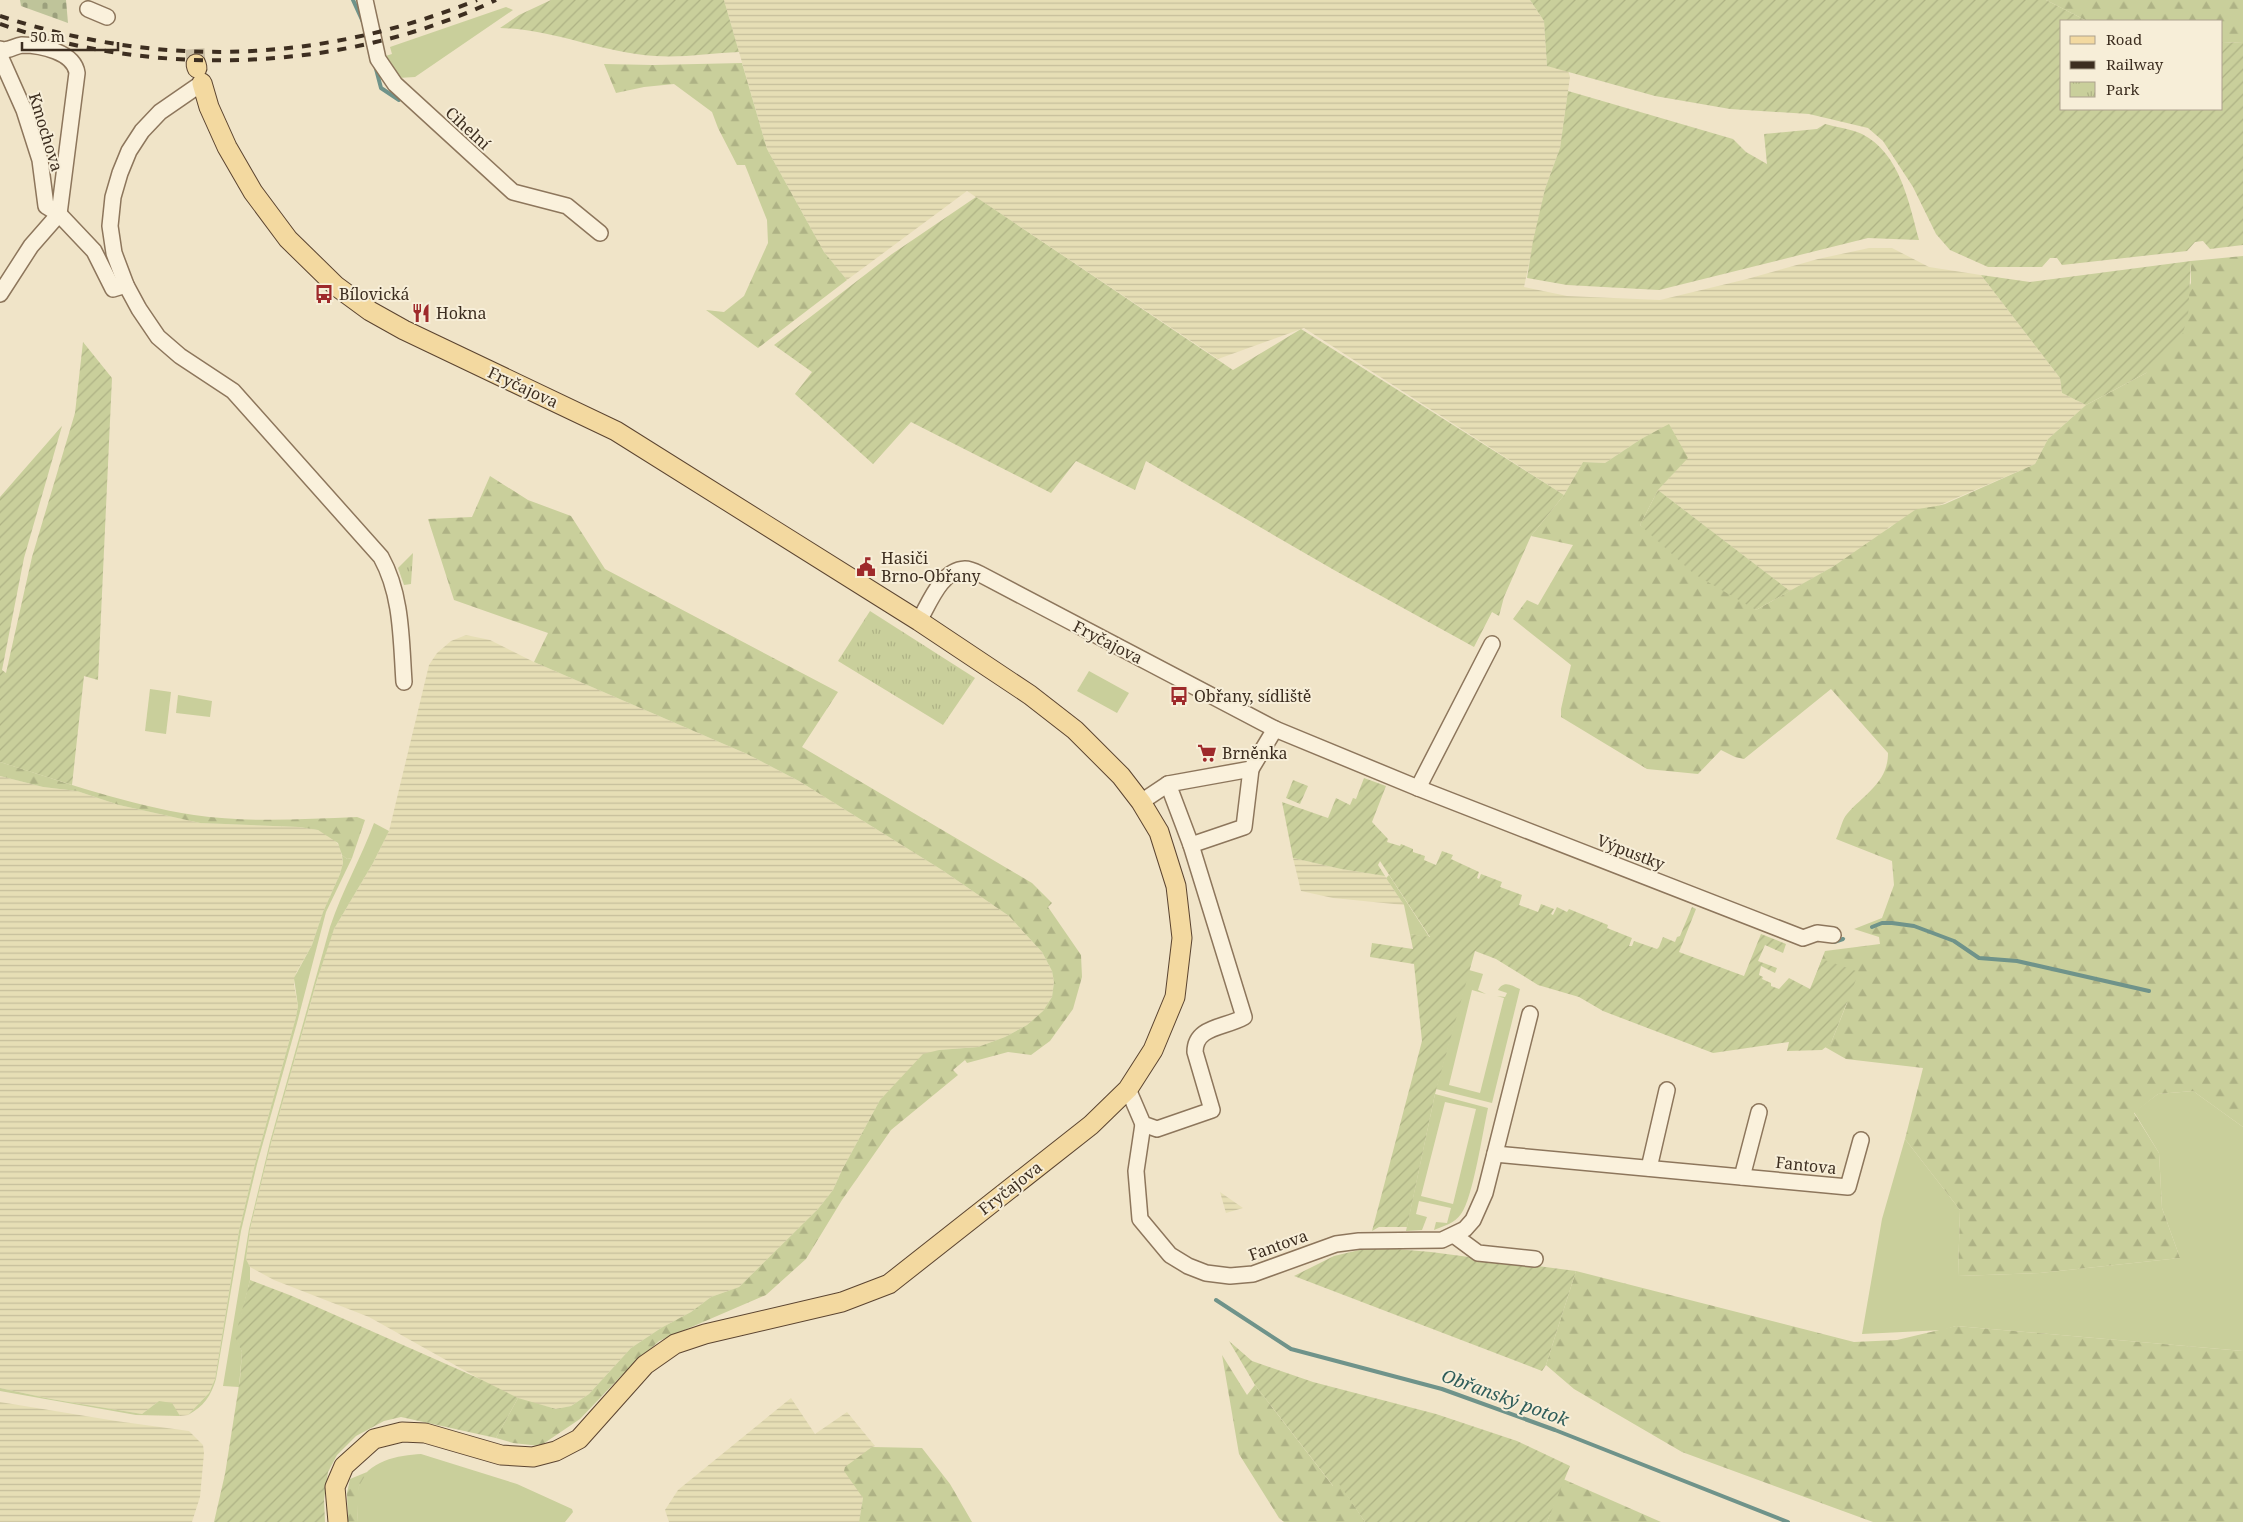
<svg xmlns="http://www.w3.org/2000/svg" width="2243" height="1522" font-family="'Noto Serif',serif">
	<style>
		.farmland { fill: url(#farmland-rules) }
		.grass { fill: #c9cf9b; fill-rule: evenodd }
		.forest { fill: url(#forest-firs) }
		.cemetery { fill: url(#cemetery-stones) }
		.park { fill: url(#park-tufts) }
		.garden { fill: url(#garden-furrows) }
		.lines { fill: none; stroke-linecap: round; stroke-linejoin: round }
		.stream { stroke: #6f938a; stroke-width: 4 }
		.major-tunnel { stroke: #ccc0a6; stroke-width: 19; stroke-dasharray: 19 9; stroke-linecap: butt }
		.minor-casing { stroke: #8d765c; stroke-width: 18 }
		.major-casing { stroke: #5b4430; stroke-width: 21 }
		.minor { stroke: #faf1dc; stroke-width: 15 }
		.major { stroke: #f3d9a0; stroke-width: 19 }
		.rail { stroke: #3d2e20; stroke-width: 4; stroke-dasharray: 9 9; stroke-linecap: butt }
		.labels { text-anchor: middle; stroke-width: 4; stroke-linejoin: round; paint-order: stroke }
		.street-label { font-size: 16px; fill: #3d2e20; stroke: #f7eed8 }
		.poi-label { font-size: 16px; fill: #3d2e20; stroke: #f7eed8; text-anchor: start }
		.water-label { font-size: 18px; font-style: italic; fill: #2f5d5a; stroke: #f7eed8 }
	</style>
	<defs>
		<pattern id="farmland-rules" width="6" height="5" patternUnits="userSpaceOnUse" patternTransform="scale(1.25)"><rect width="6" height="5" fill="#e6deb5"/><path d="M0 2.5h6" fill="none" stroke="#c6bf9b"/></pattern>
		<pattern id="forest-firs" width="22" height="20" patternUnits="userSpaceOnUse" patternTransform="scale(1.25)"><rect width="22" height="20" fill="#c9cf9b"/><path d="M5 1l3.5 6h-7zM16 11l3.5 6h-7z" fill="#aeb285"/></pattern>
		<pattern id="cemetery-stones" width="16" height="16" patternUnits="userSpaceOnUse" patternTransform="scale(1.25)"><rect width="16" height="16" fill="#bfc49a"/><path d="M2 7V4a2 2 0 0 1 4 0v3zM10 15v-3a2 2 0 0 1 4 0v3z" fill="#9ca07d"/></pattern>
		<pattern id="park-tufts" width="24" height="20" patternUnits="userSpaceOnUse" patternTransform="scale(1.25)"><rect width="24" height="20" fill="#c9cf9b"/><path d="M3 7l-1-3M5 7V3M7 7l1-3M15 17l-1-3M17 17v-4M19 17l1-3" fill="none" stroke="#aeb285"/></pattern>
		<pattern id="garden-furrows" width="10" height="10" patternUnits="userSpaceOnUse" patternTransform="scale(1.25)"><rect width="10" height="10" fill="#c9cf9b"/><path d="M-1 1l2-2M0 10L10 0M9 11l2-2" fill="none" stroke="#aeb285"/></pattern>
	</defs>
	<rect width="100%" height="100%" fill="#f0e4c8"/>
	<g class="farmland">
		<path d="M 724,0 L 1530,0 L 1544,21 L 1547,66 L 1568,70 L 1570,77 L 1560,148 L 1545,189 L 1524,287 L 1567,296 L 1660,300 L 1747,279 L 1818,259 L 1869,248 L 1892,248 L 1929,267 L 1981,275 L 2060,378 L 2062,393 L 2086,405 L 2048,439 L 2035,464 L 1889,527 L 1883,534 L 1834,566 L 1790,591 L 1658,490 L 1687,458 L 1669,425 L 1641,439 L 1605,463 L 1583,462 L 1564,495 L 1304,328 L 1218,359 L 967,191 L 847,280 L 824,252 L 767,149 Z"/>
		<path d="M 466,635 L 490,640 L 534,662 L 747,754 L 799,781 L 942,870 L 1009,916 L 1042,952 L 1052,971 L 1054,982 L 1052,997 L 1043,1011 L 1027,1025 L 1005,1037 L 978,1047 L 939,1050 L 910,1069 L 880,1100 L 842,1170 L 833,1190 L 818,1209 L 739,1287 L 711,1297 L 691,1312 L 661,1328 L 631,1348 L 589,1394 L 571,1406 L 557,1409 L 524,1401 L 496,1388 L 369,1317 L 274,1280 L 250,1267 L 246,1259 L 250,1229 L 271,1143 L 326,949 L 334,929 L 373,863 L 389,831 L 429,665 L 437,653 L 451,641 Z"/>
		<path d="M 0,776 L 43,787 L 77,791 L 119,805 L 200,823 L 299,827 L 318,830 L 333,838 L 340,847 L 343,863 L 340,874 L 323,912 L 312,945 L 296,973 L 294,985 L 298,1006 L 296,1017 L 255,1164 L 239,1231 L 215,1379 L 209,1393 L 188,1415 L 180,1416 L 175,1411 L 159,1401 L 142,1414 L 51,1399 L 0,1388 Z"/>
		<path d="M 1293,858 L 1341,869 L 1385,876 L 1404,905 L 1333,898 L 1301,891 Z"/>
		<path d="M 1220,1192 L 1243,1208 L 1226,1213 Z"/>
		<path d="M 791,1398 L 815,1434 L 847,1412 L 875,1446 L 872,1447 L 861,1494 L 863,1498 L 859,1522 L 669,1522 L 665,1510 L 678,1490 Z"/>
		<path d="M 0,1402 L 116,1421 L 189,1431 L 203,1445 L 204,1453 L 200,1497 L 192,1522 L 0,1522 Z"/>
	</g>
	<g class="grass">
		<path d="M 506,7 L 513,10 L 415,77 L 398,78 L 398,75 L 382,57 L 392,54 L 390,47 Z"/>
		<path d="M 1089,671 L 1129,693 L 1117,713 L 1077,691 Z"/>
		<path d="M 150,689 L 171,692 L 166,734 L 145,731 Z"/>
		<path d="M 178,695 L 212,701 L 210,717 L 176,713 Z"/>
		<path d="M 374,823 L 389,831 L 373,863 L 334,929 L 317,980 L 271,1143 L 250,1229 L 246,1259 L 250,1267 L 250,1280 L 236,1337 L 242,1352 L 239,1387 L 223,1386 L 249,1229 L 270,1142 L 330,927 C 342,891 361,858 374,823 Z"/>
		<path d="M 342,855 L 347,859 L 352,858 L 326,912 L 297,1023 L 257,1164 L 241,1231 L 216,1379 C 211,1396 204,1406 188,1415 L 209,1393 L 215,1379 L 239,1231 L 255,1164 L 296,1017 L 298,1006 L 294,978 L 312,945 L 323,912 L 340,874 L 343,863 Z"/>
		<path d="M 1389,875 L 1430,938 L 1410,934 L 1404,905 L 1386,878 Z"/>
		<path d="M 1469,970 L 1483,974 L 1478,990 L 1486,994 L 1472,990 L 1449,1085 L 1480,1093 L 1504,998 L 1497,996 L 1505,997 L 1507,993 L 1498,990 C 1504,980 1511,985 1520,989 L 1492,1103 L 1436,1089 Z"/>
		<path d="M 2193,1091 L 2243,1127 L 2243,1351 L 1956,1326 L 1943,1330 L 1862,1334 L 1882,1219 L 1905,1139 L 1960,1210 L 1958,1276 L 2040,1273 L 2180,1258 L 2162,1208 L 2159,1153 L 2134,1112 L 2158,1094 Z"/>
		<path d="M 1435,1094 L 1488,1108 C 1483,1130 1473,1198 1461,1214 C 1455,1223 1444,1226 1434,1230 L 1436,1222 L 1447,1223 L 1451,1208 L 1419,1201 L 1416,1214 L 1427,1217 L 1422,1230 L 1406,1231 ZM 1445,1102 L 1476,1109 L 1453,1204 L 1421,1196 Z"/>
		<path d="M 0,1388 L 51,1399 L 142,1414 L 159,1401 L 172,1403 L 180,1416 L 136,1415 L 0,1391 Z"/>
		<path d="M 421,1454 L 517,1484 L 572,1509 L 573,1512 L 565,1522 L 357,1522 C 358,1511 356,1497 359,1486 C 366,1461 399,1455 421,1454 Z"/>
	</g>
	<g class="forest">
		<path d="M 2046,0 L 2243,0 L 2243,42 L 2222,43 L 2222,21 L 2087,21 Z"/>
		<path d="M 742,63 L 767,149 L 824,252 L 847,280 L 758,348 L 706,310 L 724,312 L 744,296 L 768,243 L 767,220 L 745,165 L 737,165 L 718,128 L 712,112 L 674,84 L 644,87 L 616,93 L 604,64 L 653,65 Z"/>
		<path d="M 2243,256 L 2243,1127 L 2193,1091 L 2158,1094 L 2134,1113 L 2159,1153 L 2162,1208 L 2180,1258 L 2040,1273 L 1958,1276 L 1960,1210 L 1905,1139 L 1923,1068 L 1846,1059 L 1825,1047 L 1831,1043 L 1847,1003 L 1807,999 L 1825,951 L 1880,944 L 1879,937 L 1854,929 L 1882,918 L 1894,885 L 1892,861 L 1836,839 C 1840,832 1842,819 1847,814 C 1864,794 1888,783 1888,753 L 1831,689 L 1744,759 L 1735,757 L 1721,750 L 1698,774 L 1647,769 L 1561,717 L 1561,709 L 1571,665 L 1513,619 L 1527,600 L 1538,605 L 1573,545 L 1531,536 L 1564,495 L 1583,462 L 1605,463 L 1641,439 L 1669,424 L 1688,458 L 1658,490 L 1640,525 L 1756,610 L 1834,566 L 1915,510 C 1926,507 1935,507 1945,504 L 2035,464 L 2048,439 L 2086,405 L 2146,373 L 2191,283 L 2191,261 Z"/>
		<path d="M 490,476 L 528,500 L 571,516 L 605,569 L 838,692 L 802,747 L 1032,883 L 1052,903 L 1048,907 L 1081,955 L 1082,977 L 1073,1009 L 1050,1041 L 1031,1055 L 1008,1052 L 967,1063 L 965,1060 L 953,1070 L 958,1075 L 891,1130 L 842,1200 L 806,1259 L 766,1295 L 659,1341 L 621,1376 L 580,1419 L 540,1446 L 513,1443 L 496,1438 L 518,1398 L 556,1409 L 571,1406 L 589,1394 L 631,1348 L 661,1328 L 691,1312 L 711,1297 L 739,1287 L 818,1209 L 833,1190 L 842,1170 L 880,1100 L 923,1054 L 939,1050 L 978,1047 L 1005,1037 L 1027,1025 L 1043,1011 L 1052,997 L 1054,982 L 1052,971 L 1042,952 L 1009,916 L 942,870 L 799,781 L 747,754 L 534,662 L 548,633 L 454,600 L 428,519 L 472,517 Z"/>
		<path d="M 0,762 C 64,782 128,805 194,815 C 248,823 303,819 357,817 L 365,820 L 352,858 L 347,859 L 342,855 L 338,843 L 318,830 L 299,827 L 200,823 L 119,805 L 77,791 L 43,787 L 0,776 Z"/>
		<path d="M 1576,1271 L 1854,1342 L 1897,1340 L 1956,1326 L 2243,1351 L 2243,1522 L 1873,1522 L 1682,1452 L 1574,1389 L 1546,1365 Z"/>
		<path d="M 1222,1355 L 1247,1395 L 1255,1385 L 1333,1486 L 1337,1480 L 1365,1522 L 1284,1522 L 1279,1518 L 1239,1454 Z"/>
		<path d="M 872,1447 L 922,1448 L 950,1484 L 972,1522 L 859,1522 L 863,1498 L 844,1471 L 845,1467 Z"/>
		<path d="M 367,1472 L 359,1486 L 357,1522 L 348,1522 L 347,1493 L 350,1479 Z"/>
		<path d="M 1563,1479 L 1661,1522 L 1547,1522 Z"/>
	</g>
	<path class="cemetery" d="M 20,0 L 66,0 L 68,23 L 21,6 Z"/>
	<g class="park">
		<path d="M 413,553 L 411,584 L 404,585 L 398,568 Z"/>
		<path d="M 870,611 L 975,678 L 943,725 L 838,661 Z"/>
	</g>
	<g class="garden">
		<path d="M 551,0 L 724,0 L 739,52 C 712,53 682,58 655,56 C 602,53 553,29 500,28 L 519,15 Z"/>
		<path d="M 1530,0 L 2046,0 L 2087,21 L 2062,21 L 2062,109 L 2222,109 L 2222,43 L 2243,42 L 2243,245 L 2210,249 L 2203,241 L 2195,242 L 2187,251 L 2062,265 L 2057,258 L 2050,258 L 2042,267 L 1988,267 L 1950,250 L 1936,234 L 1913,187 L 1883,141 L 1868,128 L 1809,114 L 1730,109 L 1655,96 L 1547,66 L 1544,21 Z"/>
		<path d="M 1568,91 L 1733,139 L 1746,152 L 1767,164 L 1764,134 L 1817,129 L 1825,124 C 1836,127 1851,129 1862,134 C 1900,153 1909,203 1919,240 L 1868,238 L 1659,290 L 1567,285 L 1527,278 L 1533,241 L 1545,189 L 1560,148 Z"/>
		<path d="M 976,197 L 1233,370 L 1301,329 L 1564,495 L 1531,536 L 1504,597 L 1499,616 L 1492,612 L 1474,647 L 1334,570 L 1146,461 L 1135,490 L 1076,461 L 1051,493 L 911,422 L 873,464 L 795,394 L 812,372 L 774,345 L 892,254 Z"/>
		<path d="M 2191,261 L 2188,316 L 2180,342 L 2146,373 L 2086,405 L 2062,393 L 2060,378 L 1981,275 L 2030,282 Z"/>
		<path d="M 83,342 L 112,378 L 98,680 L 84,676 L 72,785 L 0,762 L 0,497 L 62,426 L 24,558 L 2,670 L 6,673 L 32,557 L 75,413 Z"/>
		<path d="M 1658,490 L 1790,591 L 1756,610 L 1694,574 L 1640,525 Z"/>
		<path d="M 1364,778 L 1386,786 L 1372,822 L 1388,839 L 1387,842 L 1400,846 L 1401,844 L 1413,849 L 1413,852 L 1425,856 L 1424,860 L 1436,865 L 1442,851 L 1453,855 L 1451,859 L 1479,872 L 1477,878 L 1479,879 L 1481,874 L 1502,882 L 1500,887 L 1522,895 L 1519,905 L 1538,912 L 1541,904 L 1554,909 L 1551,914 L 1553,915 L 1557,907 L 1567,912 L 1569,909 L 1608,925 L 1607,928 L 1632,938 L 1629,946 L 1632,946 L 1634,941 L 1657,949 L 1659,947 L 1663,937 L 1675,942 L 1677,937 L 1680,936 L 1692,907 L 1696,909 L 1679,952 L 1744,976 L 1761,934 L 1786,944 L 1783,953 L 1765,945 L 1758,961 L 1777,968 L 1775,973 L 1761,966 L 1759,975 L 1763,977 L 1762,979 L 1771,983 L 1771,986 L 1779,989 L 1789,978 L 1810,989 L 1822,959 L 1859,972 L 1831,1043 L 1822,1050 L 1787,1051 L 1789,1042 L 1713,1053 L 1603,1011 L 1579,997 L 1538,985 L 1496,959 L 1475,951 L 1435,1094 L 1407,1227 L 1379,1227 L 1372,1231 L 1422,1041 L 1414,964 L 1370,957 L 1372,943 L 1413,949 L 1410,934 L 1430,937 L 1380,861 L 1378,865 L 1385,876 L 1341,869 L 1293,858 L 1282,802 L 1328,818 L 1336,798 L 1350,805 L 1353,798 L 1356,799 Z"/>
		<path d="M 1293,780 L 1308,786 L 1300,804 L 1286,798 Z"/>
		<path d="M 1372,1247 L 1431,1252 L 1576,1271 L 1546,1365 L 1542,1371 L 1294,1276 L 1334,1256 Z"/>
		<path d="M 250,1280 L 292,1296 L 480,1379 L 518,1398 L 496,1438 L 401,1417 L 384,1421 L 356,1436 L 337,1455 L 328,1472 L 324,1500 L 325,1522 L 214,1522 L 225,1474 L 240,1379 L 242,1352 L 235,1337 Z"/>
		<path d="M 1229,1341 L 1252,1361 L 1313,1382 L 1436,1414 L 1517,1441 L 1570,1466 L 1547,1522 L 1365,1522 L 1337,1481 L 1334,1487 L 1255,1385 Z"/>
	</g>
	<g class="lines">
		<g class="stream">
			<path d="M 353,0 L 363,22"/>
			<path d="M 375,65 L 381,88 L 399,100"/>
			<path d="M 1872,927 L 1882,923 L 1892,923 L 1914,926 L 1954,941 L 1979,958 L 2017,961 L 2149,991"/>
			<path d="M 1834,942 L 1843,939"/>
			<path d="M 1216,1300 L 1291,1349 L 1442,1389 L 1555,1430 L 1788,1522"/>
		</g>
		<path class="major-tunnel" d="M 195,49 L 196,64"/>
		<g class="minor-casing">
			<g id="minor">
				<path d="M 365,0 L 378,59 L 395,84 L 513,192 L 567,206 L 600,233"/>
				<path d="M 88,9 L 107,17"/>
				<path d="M 0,49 C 8,52 14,46 22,45 C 41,45 74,52 77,73 L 59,214"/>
				<path d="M 0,56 L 24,110 L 40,160 L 46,206 L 59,214 L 94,251 L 113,289 L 126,285"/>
				<path d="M 202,83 L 160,112 L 142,131 L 129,151 L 120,173 L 113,197 L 110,226 L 114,253 L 126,285 L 139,309 L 158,337 L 180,356 L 233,391 L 381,557 C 402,595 401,639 404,682"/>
				<path d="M 0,294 L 31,246 L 59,214"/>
				<path d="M 919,621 C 929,604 941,570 965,569 C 970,569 976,572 980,574 L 1275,729 L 1418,788 L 1803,938 L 1817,933 L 1833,935"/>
				<path d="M 1418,788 L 1492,644"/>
				<path d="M 1141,802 L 1168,784 L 1251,769 L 1275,729"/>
				<path d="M 1191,845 L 1244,827 L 1251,769"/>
				<path d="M 1128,1089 L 1143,1124 L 1157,1129 L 1212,1110 L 1195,1052 C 1195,1026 1225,1028 1244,1017 L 1191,845 L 1168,784"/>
				<path d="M 1143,1124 L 1136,1171 L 1140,1219 L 1170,1255 L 1188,1266 L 1206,1273 L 1230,1276 L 1253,1274 L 1336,1244 L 1359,1241 L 1442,1240 L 1465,1229 L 1473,1220 L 1485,1193 L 1530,1014"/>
				<path d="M 1495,1154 L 1848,1187 L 1861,1140"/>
				<path d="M 1649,1168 L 1667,1090"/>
				<path d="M 1742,1177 L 1759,1112"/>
				<path d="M 1455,1236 L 1478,1253 L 1535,1259"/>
			</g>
		</g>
		<g class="major-casing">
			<g id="major">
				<path d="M 196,64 L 197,68"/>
				<path d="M 202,83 L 209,107 L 227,147 L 253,192 L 288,239 L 336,286 L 370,311 L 404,330 L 616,431 L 919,621 L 1030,695 L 1075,730 L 1121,776 L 1141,802 L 1159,832 L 1176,886 L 1182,938 L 1175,997 L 1153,1050 L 1128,1089 L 1091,1125 L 889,1284 L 842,1302 L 705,1334 L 675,1344 L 645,1365 L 579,1439 L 556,1451 L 533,1457 L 501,1455 L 425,1433 L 402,1432 L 374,1439 L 344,1466 L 335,1487 L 338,1522"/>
			</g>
		</g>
		<use href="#minor" class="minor"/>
		<use href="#major" class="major"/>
		<g class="rail">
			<path d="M 0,16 C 163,69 319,63 477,0"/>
			<path d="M 0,24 C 158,79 344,72 496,0"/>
		</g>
	</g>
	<defs>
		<g id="bus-bare" transform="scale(1.5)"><path d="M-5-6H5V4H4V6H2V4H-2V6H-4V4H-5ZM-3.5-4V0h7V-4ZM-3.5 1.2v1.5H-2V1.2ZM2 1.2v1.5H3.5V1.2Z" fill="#9e2a2b" stroke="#f7eed8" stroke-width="2.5" paint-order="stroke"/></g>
		<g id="restaurant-bare" transform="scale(1.5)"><path d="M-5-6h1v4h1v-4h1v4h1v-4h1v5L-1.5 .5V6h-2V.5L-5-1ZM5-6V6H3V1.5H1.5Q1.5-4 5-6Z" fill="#9e2a2b" stroke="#f7eed8" stroke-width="2.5" paint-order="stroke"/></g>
		<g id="civic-bare" transform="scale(1.5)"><path d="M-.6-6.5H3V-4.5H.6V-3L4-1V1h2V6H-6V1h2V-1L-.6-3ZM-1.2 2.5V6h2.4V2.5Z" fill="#9e2a2b" stroke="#f7eed8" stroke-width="2.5" paint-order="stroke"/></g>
		<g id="supermarket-bare" transform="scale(1.5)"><path d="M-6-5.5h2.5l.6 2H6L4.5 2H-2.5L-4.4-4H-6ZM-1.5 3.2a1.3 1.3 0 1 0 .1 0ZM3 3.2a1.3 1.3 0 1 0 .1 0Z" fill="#9e2a2b" stroke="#f7eed8" stroke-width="2.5" paint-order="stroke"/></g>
	</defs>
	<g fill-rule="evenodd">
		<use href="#bus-bare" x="324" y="294"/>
		<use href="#restaurant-bare" x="421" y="313"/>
		<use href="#civic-bare" x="866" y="567"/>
		<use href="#bus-bare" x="1179" y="696"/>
		<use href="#supermarket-bare" x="1207" y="753"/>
	</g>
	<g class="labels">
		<g class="street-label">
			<text transform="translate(468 128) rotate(43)" y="6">Cihelní</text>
			<text transform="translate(46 132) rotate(73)" y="6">Kmochova</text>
			<text transform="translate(523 387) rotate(25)" y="6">Fryčajova</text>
			<text transform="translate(1108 642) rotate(27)" y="6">Fryčajova</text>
			<text transform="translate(1631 852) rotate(21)" y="6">Výpustky</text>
			<text transform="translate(1806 1165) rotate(6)" y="6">Fantova</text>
			<text transform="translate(1010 1188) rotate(-38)" y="6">Fryčajova</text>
			<text transform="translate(1278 1245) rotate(-20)" y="6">Fantova</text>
		</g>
		<g class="poi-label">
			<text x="339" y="300">Bílovická</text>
			<text x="436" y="319">Hokna</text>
			<text x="881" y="564">Hasiči<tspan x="881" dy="18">Brno-Obřany</tspan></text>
			<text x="1194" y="702">Obřany, sídliště</text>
			<text x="1222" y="759">Brněnka</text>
		</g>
		<g class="water-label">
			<text transform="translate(1505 1398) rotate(20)" y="6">Obřanský potok</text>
		</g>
	</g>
	<rect x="2060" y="20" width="162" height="90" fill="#f7eed8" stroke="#ada18e"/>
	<rect x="2070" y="36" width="25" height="8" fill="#f3d9a0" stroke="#ada18e"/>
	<text x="2106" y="45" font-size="15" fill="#3d2e20">Road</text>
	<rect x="2070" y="61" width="25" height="8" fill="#3d2e20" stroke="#ada18e"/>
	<text x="2106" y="70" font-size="15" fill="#3d2e20">Railway</text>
	<rect x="2070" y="82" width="25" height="15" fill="url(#park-tufts)" stroke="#ada18e"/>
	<text x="2106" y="95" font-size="15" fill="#3d2e20">Park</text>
	<path d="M22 42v8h96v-8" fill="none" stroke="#3d2e20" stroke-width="2.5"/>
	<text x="30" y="42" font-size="15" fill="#3d2e20" stroke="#f7eed8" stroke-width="4" paint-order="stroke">50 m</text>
</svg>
